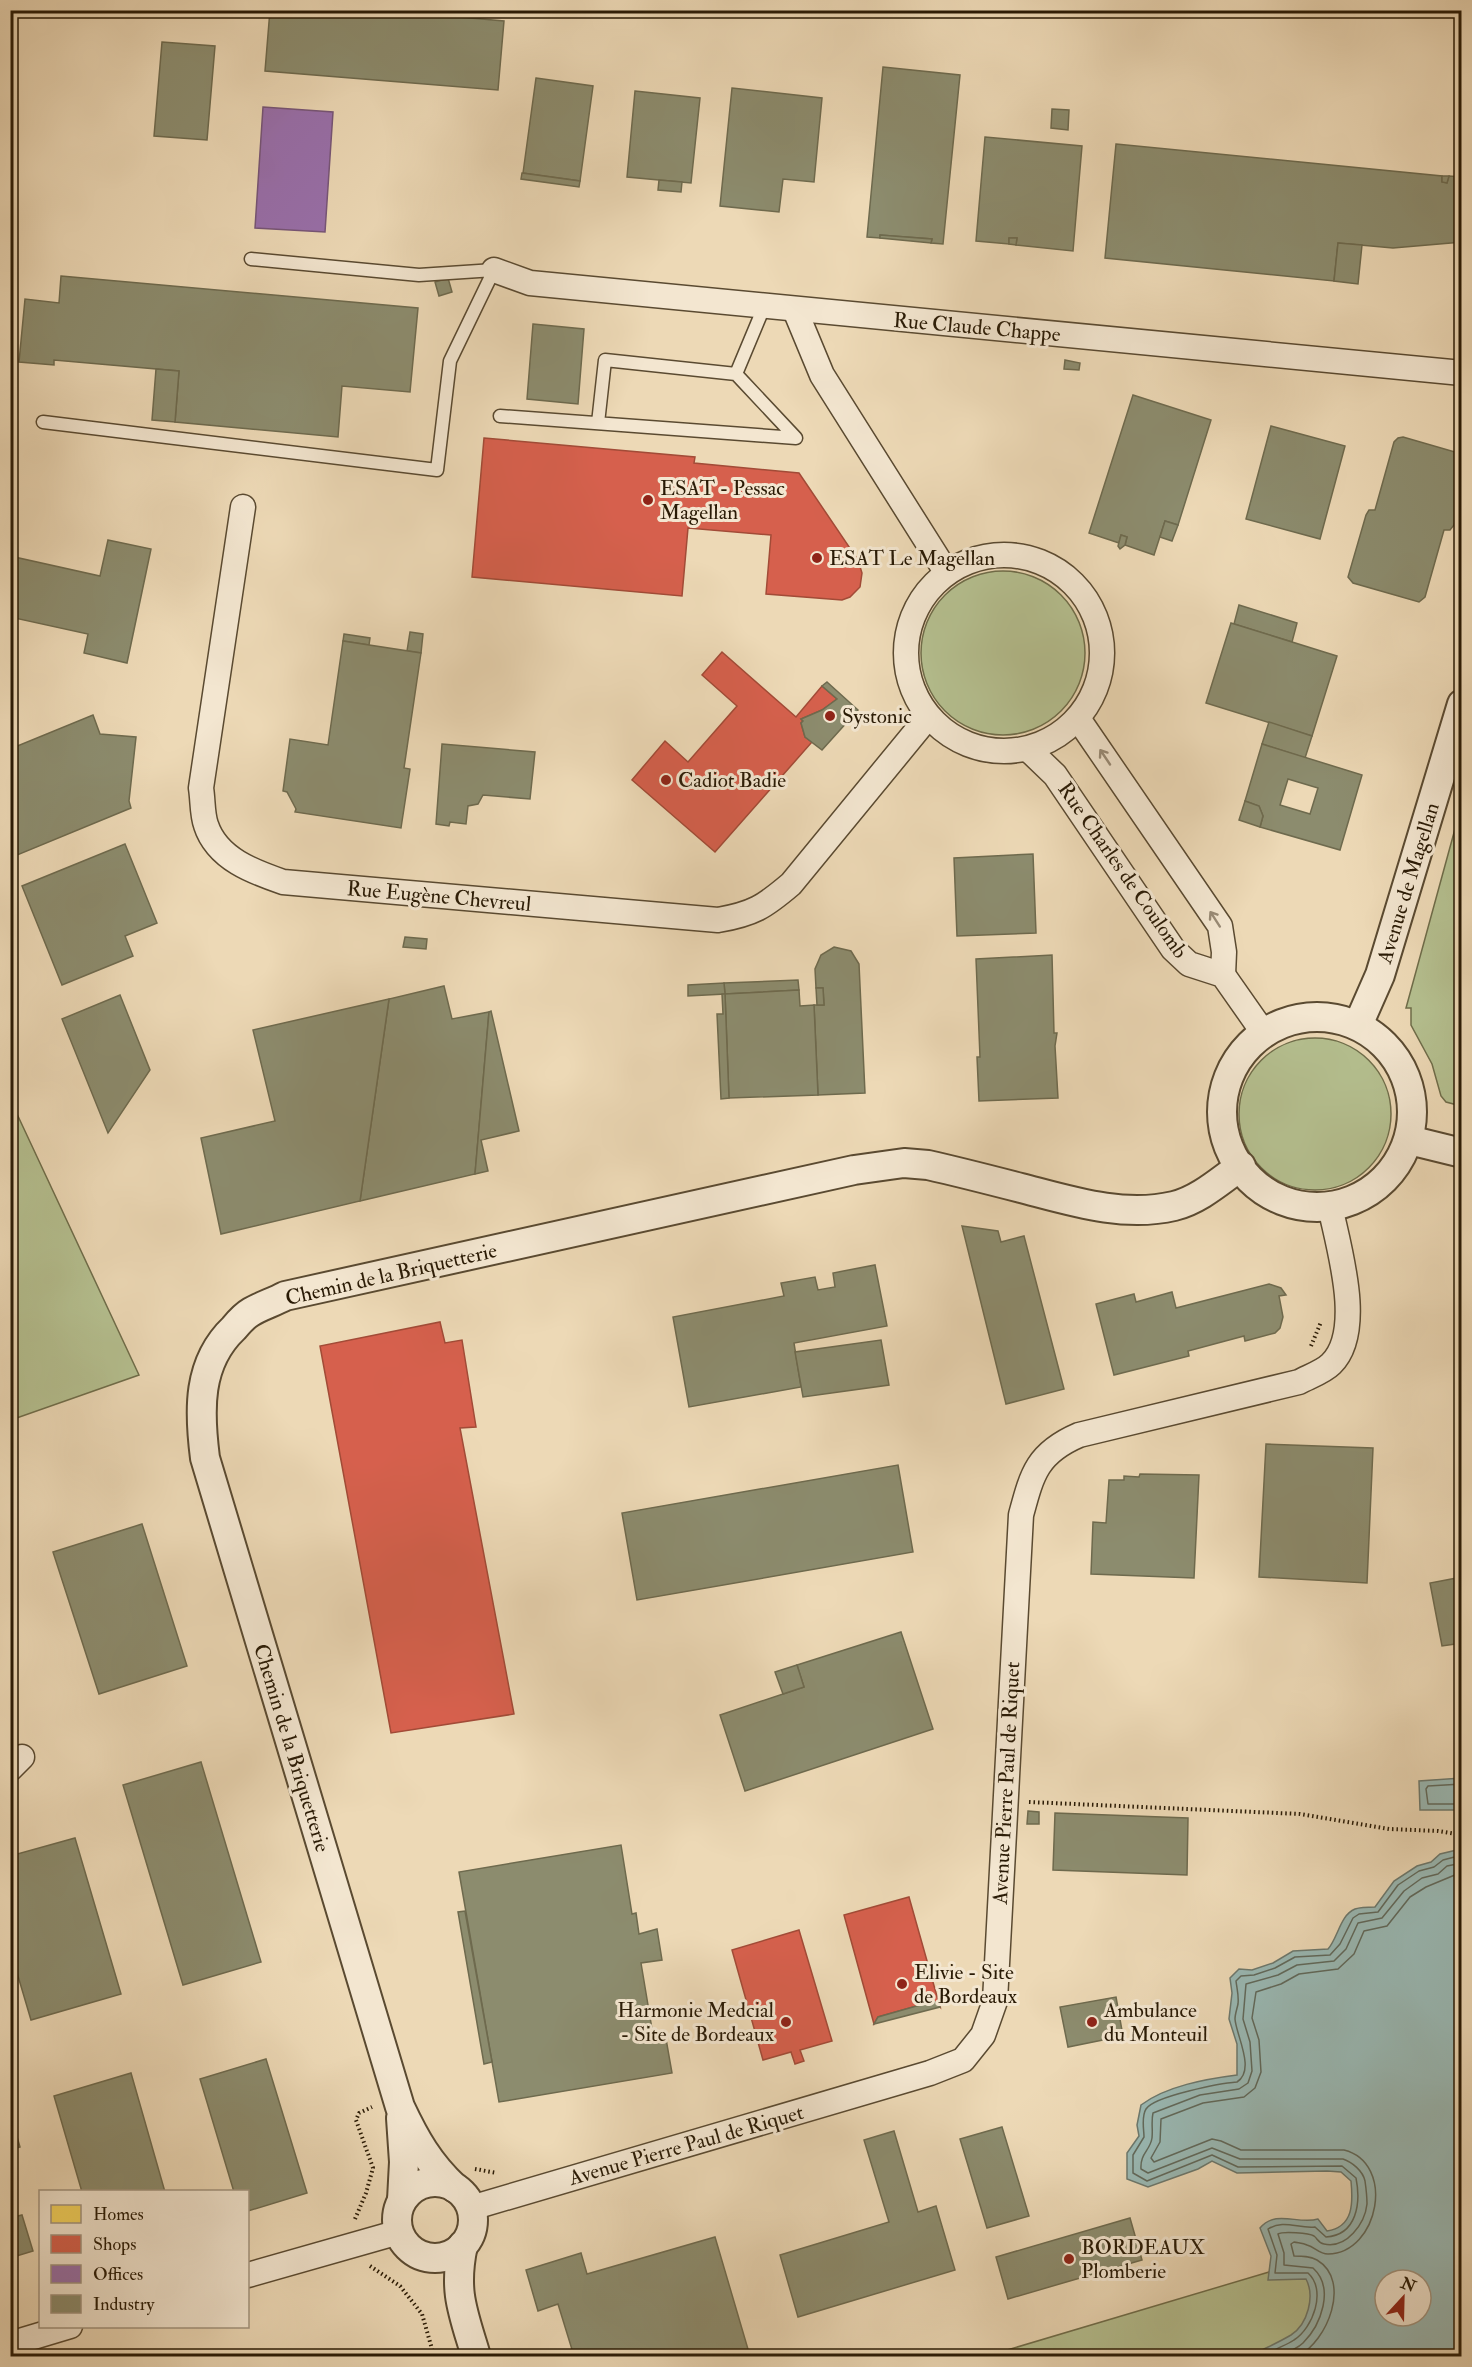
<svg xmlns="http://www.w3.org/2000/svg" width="1472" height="2367" font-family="'IM FELL Double Pica',serif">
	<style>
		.green { fill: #b5c090; stroke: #6f6d4a; stroke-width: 1.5; fill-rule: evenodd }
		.water { fill: #9ab9b4; stroke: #6d796e; stroke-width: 1.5; fill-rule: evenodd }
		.homes { fill: #f6d55c; stroke: #b89d42; stroke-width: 1.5 }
		.shops { fill: #d6604d; stroke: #a24b37; stroke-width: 1.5 }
		.offices { fill: #9970ab; stroke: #775679; stroke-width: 1.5 }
		.industry { fill: #8c8c6e; stroke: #6e6a4e; stroke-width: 1.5; fill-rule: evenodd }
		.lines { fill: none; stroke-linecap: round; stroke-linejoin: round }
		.shore { stroke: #626a5c; stroke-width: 1.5 }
		.service-casing { stroke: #5a4a31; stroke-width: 15 }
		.minor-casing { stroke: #5a4a31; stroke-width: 27 }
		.tertiary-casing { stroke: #5a4a31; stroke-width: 32 }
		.path { stroke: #291a05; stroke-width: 4; stroke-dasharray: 1.5 3; stroke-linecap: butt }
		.service { stroke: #f3e6d0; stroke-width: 12 }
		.minor { stroke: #f3e6d0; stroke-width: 24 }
		.tertiary { stroke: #f3e6d0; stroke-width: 28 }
		.oneway { stroke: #988a75 }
		.poi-dot { fill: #8f2418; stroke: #f3e6d0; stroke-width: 2 }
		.labels { text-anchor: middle; stroke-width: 6; stroke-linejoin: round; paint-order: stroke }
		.street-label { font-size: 21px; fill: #291a05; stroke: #f3e6d0 }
		.poi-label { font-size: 21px; fill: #291a05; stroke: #f3e6d0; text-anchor: start }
	</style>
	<rect width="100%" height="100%" fill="#edd9b6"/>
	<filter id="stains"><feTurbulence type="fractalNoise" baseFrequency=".00333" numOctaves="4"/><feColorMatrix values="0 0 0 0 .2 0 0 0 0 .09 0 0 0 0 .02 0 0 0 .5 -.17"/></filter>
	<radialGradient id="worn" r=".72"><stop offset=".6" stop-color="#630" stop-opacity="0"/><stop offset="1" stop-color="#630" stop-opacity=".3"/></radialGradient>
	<g class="green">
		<circle cx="1003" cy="653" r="82"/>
		<path d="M 1461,807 L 1462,1106 L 1461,1106 L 1446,1102 L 1441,1096 L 1432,1064 L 1411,1025 L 1411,1008 L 1406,1008 Z"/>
		<circle cx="1315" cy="1114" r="76"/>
		<path d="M 10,1099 L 139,1375 L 11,1420 L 10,1420 Z"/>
		<path d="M 1461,2229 L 1461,2356 L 987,2356 L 1269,2272 ZM 1385,2280 L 1421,2280 L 1421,2316 L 1385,2316 Z"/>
	</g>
	<g class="water">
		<path d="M 1461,1778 L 1461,1810 L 1420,1810 L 1419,1781 Z"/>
		<path d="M 1461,1849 L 1461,2356 L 1259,2356 L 1260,2351 C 1270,2346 1281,2341 1291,2335 C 1308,2324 1315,2296 1306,2279 L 1268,2280 L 1271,2256 L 1260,2228 C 1276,2209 1298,2225 1318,2219 L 1327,2231 C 1354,2227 1353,2202 1351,2181 L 1341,2172 L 1327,2171 L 1237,2173 L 1212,2161 L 1198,2169 L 1148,2187 L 1127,2179 L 1127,2153 L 1139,2136 L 1137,2125 L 1141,2105 C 1166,2086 1206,2079 1237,2075 L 1237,2044 L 1229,2019 L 1232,1993 L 1230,1978 L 1239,1969 L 1252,1970 L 1273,1963 L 1293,1951 L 1328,1949 C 1338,1938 1340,1915 1355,1909 C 1361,1907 1369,1907 1375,1907 L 1394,1881 L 1417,1866 L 1431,1862 L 1440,1854 ZM 1385,2280 L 1421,2280 L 1421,2316 L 1385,2316 Z"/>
	</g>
	<path class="homes" d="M 904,10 L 931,10 L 931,17 L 904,14 Z"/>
	<g class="shops">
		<path d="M 484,438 L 695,457 L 694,463 L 799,473 L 858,560 L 862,573 L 860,587 L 850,597 L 842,600 L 766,594 L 771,535 L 688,528 L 682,596 L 472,577 Z"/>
		<path d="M 722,652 L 796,717 L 822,686 L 837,699 L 822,710 L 801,719 L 803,721 L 801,723 L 805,737 L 812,742 L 715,852 L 632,780 L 665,741 L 688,762 L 737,706 L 702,675 Z"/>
		<path d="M 440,1322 L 445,1343 L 462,1340 L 476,1427 L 460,1428 L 514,1714 L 391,1733 L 320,1346 Z"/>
		<path d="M 909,1897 L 940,2007 L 934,2001 L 878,2017 L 874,2024 L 844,1915 Z"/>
		<path d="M 799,1930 L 832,2041 L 800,2050 L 804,2061 L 795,2064 L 791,2052 L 763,2060 L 732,1950 Z"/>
	</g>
	<path class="offices" d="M 263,107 L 333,112 L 325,232 L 255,228 Z"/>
	<g class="industry">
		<path d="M 270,10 L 380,10 L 504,21 L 498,90 L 265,71 Z"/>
		<path d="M 162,42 L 215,46 L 207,140 L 154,136 Z"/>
		<path d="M 883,67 L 960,75 L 943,244 L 931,243 L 932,239 L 880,235 L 880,238 L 867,237 Z"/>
		<path d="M 536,78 L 593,86 L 580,181 L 523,173 Z"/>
		<path d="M 732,88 L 822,98 L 814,182 L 783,179 L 779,212 L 720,206 Z"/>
		<path d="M 635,91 L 700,98 L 691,183 L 627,177 Z"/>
		<path d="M 1052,109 L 1069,110 L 1068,130 L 1051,128 Z"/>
		<path d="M 985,137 L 1082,146 L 1073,251 L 1016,245 L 1017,238 L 1009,238 L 1009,244 L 976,241 Z"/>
		<path d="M 1116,144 L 1442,176 L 1442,182 L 1447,183 L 1449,176 L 1462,177 L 1462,242 L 1393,248 L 1338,243 L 1334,281 L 1105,258 Z"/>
		<path d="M 522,173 L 580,181 L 579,187 L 521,179 Z"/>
		<path d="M 1442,176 L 1449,176 L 1447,183 L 1442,182 Z"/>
		<path d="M 659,180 L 682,182 L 681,192 L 658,190 Z"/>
		<path d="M 880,235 L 932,239 L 931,243 L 880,238 Z"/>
		<path d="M 1009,238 L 1017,238 L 1016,245 L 1009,244 Z"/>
		<path d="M 1338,243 L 1362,245 L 1358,284 L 1334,281 Z"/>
		<path d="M 61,276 L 418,308 L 410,392 L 342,386 L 338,437 L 175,422 L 179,371 L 54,360 L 54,365 L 19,362 L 25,299 L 59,303 Z"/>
		<path d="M 448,278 L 452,292 L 439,296 L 435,282 Z"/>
		<path d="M 533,324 L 584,329 L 578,404 L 527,399 Z"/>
		<path d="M 1065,360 L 1080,363 L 1079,370 L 1064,369 Z"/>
		<path d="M 156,369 L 179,371 L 175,422 L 152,420 Z"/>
		<path d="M 1133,395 L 1211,420 L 1178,525 L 1165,521 L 1154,555 L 1125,545 L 1127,537 L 1121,535 L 1119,543 L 1089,533 Z"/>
		<path d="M 1271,426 L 1345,446 L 1320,539 L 1246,519 Z"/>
		<path d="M 1403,437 L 1462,454 L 1462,498 L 1454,525 L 1450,530 L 1444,530 L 1425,597 L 1419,602 L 1353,583 L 1348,577 L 1366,515 L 1369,510 L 1375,510 L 1394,442 L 1398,438 Z"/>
		<path d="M 1165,521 L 1178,525 L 1172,541 L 1160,537 Z"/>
		<path d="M 1121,535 L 1127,537 L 1125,545 L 1120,549 L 1118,546 Z"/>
		<path d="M 108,540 L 151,549 L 127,663 L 84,653 L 88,634 L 10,617 L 10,556 L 100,576 Z"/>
		<path d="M 1239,605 L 1297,623 L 1292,642 L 1234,624 Z"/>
		<path d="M 1231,623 L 1337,656 L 1312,736 L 1206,703 Z"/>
		<path d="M 410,632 L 423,634 L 421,653 L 407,651 Z"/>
		<path d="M 344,634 L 370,638 L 369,645 L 343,641 Z"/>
		<path d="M 343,641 L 421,653 L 404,768 L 410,769 L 401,828 L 295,812 L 296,809 L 287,792 L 283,791 L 290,739 L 328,745 Z"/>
		<path d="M 827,682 L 858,710 L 822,750 L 805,737 L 801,723 L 803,721 L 801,719 L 822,710 L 837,699 L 822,686 Z"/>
		<path d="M 93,715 L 100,734 L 136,737 L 129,801 L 131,808 L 10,858 L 10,749 Z"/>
		<path d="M 1269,722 L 1312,736 L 1305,758 L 1262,744 Z"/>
		<path d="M 442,744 L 535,752 L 530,799 L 483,795 L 478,804 L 468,806 L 466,824 L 450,822 L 449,826 L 436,824 Z"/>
		<path d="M 1262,744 L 1362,775 L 1340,850 L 1260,827 L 1263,816 L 1259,806 L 1245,801 ZM 1288,779 L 1318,788 L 1310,814 L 1280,805 Z"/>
		<path d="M 1245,801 L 1259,806 L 1263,816 L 1260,827 L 1239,820 Z"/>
		<path d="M 125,844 L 157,923 L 125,936 L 133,956 L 62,985 L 22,886 Z"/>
		<path d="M 1033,854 L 1036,933 L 957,936 L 954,858 Z"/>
		<path d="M 405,937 L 427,939 L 426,949 L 403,947 Z"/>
		<path d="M 834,947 L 851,951 L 859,964 L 865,1093 L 818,1095 L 814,1005 L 824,1005 L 823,988 L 816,988 L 815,969 L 821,955 Z"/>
		<path d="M 1052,955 L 1054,1033 L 1057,1033 L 1055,1046 L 1058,1098 L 979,1101 L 977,1057 L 980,1057 L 976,959 Z"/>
		<path d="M 798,980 L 799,990 L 725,994 L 724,983 Z"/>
		<path d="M 724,983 L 725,994 L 688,996 L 688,985 Z"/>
		<path d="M 444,986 L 452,1019 L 489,1012 L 475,1174 L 360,1201 L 389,999 Z"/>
		<path d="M 816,988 L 823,988 L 824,1005 L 817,1005 Z"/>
		<path d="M 799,990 L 800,1006 L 814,1005 L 818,1095 L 729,1098 L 725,994 Z"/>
		<path d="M 722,994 L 725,994 L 729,1098 L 721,1099 L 717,1014 L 723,1014 Z"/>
		<path d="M 120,995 L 150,1070 L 108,1133 L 62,1019 Z"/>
		<path d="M 389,999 L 360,1201 L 221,1234 L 201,1138 L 275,1121 L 253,1030 Z"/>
		<path d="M 491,1011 L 519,1131 L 481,1140 L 488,1171 L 475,1174 L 489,1012 Z"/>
		<path d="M 962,1226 L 998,1231 L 1001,1242 L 1024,1236 L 1064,1389 L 1006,1404 Z"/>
		<path d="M 875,1265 L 887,1326 L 794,1343 L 801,1387 L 689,1407 L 673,1317 L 784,1296 L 781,1283 L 815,1277 L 818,1290 L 835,1287 L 833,1273 Z"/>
		<path d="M 1269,1284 L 1281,1288 L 1286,1295 L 1279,1296 L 1283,1317 L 1280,1328 L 1275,1333 L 1245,1341 L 1244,1336 L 1188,1351 L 1189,1356 L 1114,1375 L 1096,1304 L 1134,1294 L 1136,1302 L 1172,1292 L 1176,1308 Z"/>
		<path d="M 881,1340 L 889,1385 L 803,1397 L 795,1352 Z"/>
		<path d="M 1266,1444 L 1373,1448 L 1367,1583 L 1259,1577 Z"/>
		<path d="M 898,1465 L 913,1552 L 637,1600 L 622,1513 Z"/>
		<path d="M 1140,1474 L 1199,1475 L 1194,1578 L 1091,1574 L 1093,1522 L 1106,1523 L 1109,1480 L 1124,1480 L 1124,1476 L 1139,1477 Z"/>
		<path d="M 142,1524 L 187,1666 L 99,1694 L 53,1552 Z"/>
		<path d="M 1462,1577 L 1462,1643 L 1442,1646 L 1430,1583 Z"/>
		<path d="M 901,1632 L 933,1729 L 745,1791 L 720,1715 L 804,1687 L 797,1665 Z"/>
		<path d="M 797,1665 L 804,1687 L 783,1694 L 775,1672 Z"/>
		<path d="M 201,1762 L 261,1962 L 183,1985 L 123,1785 Z"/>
		<path d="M 1028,1811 L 1039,1812 L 1039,1824 L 1027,1824 Z"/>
		<path d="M 1055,1813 L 1188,1818 L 1187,1875 L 1053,1870 Z"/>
		<path d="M 75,1838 L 121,1994 L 31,2020 L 10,1949 L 10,1856 Z"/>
		<path d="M 621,1845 L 632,1914 L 636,1913 L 639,1934 L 657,1929 L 662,1960 L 641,1963 L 653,2035 L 665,2033 L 672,2073 L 499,2102 L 459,1872 Z"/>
		<path d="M 465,1911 L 492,2062 L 484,2064 L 458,1912 Z"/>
		<path d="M 1116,1997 L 1123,2036 L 1068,2047 L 1060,2007 Z"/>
		<path d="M 934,2001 L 940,2007 L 874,2024 L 878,2017 Z"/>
		<path d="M 266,2059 L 307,2193 L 248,2211 L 248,2192 L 234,2192 L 200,2079 Z"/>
		<path d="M 131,2073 L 165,2192 L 82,2192 L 54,2096 Z"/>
		<path d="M 10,2113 L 20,2147 L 10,2150 Z"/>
		<path d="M 1002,2127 L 1029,2216 L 987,2228 L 960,2139 Z"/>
		<path d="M 894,2131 L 918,2212 L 936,2206 L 955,2270 L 798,2317 L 780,2255 L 889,2222 L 864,2140 Z"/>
		<path d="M 22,2215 L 33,2251 L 10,2258 L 10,2218 Z"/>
		<path d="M 1130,2218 L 1142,2260 L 1008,2299 L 996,2257 Z"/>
		<path d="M 715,2237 L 750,2356 L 574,2356 L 558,2304 L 538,2311 L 526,2270 L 581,2253 L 587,2274 Z"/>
	</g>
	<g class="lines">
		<g class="shore">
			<path d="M 1462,1784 L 1428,1786 L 1426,1789 L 1428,1804 L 1462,1804"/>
			<path d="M 1265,2356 C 1273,2349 1285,2346 1294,2340 C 1313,2328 1327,2290 1308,2273 L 1275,2273 L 1277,2255 L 1268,2229 C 1283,2219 1299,2229 1315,2227 L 1326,2237 C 1357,2235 1361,2203 1356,2178 L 1342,2166 L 1238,2167 L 1212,2155 L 1147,2181 L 1133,2173 L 1133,2155 L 1144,2137 C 1144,2129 1141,2117 1146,2109 C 1154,2096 1222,2083 1237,2082 C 1256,2070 1236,2035 1235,2019 C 1235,2014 1237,2009 1238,2004 C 1239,1996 1237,1989 1236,1981 L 1241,1976 L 1254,1975 L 1275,1968 L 1295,1957 L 1330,1955 L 1340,1944 L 1353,1918 L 1359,1914 L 1378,1912 L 1398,1885 L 1419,1871 L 1434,1867 L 1443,1860 L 1462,1855"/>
			<path d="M 1278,2356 C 1286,2353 1297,2349 1303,2343 C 1321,2325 1335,2288 1313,2268 L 1284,2265 L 1284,2253 L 1278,2234 C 1283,2231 1309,2233 1314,2236 C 1318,2239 1318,2243 1324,2244 C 1347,2249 1365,2223 1367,2204 C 1367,2197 1366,2188 1365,2181 C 1363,2171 1352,2162 1343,2159 L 1240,2159 L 1212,2148 L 1148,2173 L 1141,2169 C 1140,2153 1150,2151 1152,2138 C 1153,2129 1151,2122 1153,2113 L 1200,2095 L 1239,2089 L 1248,2083 L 1252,2071 L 1250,2042 L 1243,2019 L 1246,1984 L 1278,1975 L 1297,1965 L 1334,1961 L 1346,1949 L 1358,1923 L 1382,1918 L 1404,1891 L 1422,1878 L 1438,1874 L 1447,1866 L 1462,1863"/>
			<path d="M 1298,2356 C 1327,2342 1352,2281 1317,2260 C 1310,2256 1302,2256 1294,2256 L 1291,2244 L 1294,2242 C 1298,2243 1303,2243 1307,2245 C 1315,2247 1319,2254 1328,2254 C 1379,2253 1396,2163 1344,2150 L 1241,2150 L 1221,2141 L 1212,2139 L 1154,2162 L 1151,2158 L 1160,2142 L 1161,2119 L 1203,2103 L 1244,2097 L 1255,2088 L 1261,2072 L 1259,2040 L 1252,2018 L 1256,1992 L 1281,1984 L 1299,1974 L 1338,1969 L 1354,1954 L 1364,1931 L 1387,1926 L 1410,1897 L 1426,1887 L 1462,1872"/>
		</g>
		<g class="service-casing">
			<g id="service">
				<path d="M 736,374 L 764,307"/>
				<path d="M 500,416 L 796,438 L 736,374 L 605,360 L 598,423"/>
				<path d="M 43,422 L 437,470 L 450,361 L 494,270 L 419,275 L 251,259"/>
			</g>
		</g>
		<g class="minor-casing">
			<g id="minor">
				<path d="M 494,270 L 530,283 L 1462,373"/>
				<path d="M 795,310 L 822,375 L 945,570"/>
				<path d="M 243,507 L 201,788 C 203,800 202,814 206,825 C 217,859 254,872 283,882 L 718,920 C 753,914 764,907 791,884 L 928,717"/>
				<circle cx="1004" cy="653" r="98"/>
				<path d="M 1079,720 L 1220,926 L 1224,952 L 1223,975"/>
				<path d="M 1031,752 L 1055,775 L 1173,949 L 1189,964 L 1223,975 L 1263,1032"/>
				<path d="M 10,1769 L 22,1757"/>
				<path d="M 471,2208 L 930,2073 L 963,2060 L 983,2035 L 995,2001 L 1021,1515 C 1032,1474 1037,1453 1079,1435 L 1299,1382 C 1308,1377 1323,1372 1331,1364 C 1365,1331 1338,1246 1330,1206"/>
				<path d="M 248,2275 L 399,2232"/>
				<path d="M 10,2344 L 70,2326"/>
			</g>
		</g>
		<g class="tertiary-casing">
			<g id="tertiary">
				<circle cx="1317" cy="1112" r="95"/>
				<path d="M 1358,1025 L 1380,975 L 1462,704"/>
				<path d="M 1409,1140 L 1462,1153"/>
				<path d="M 401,2118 L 404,2162 L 402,2200"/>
				<circle cx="435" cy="2220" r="38"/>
				<path d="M 455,2188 C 429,2164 415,2139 400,2107 L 205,1458 C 199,1411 197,1363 234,1328 C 239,1322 244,1316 251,1312 C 261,1306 274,1302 285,1296 L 854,1170 L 904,1163 L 928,1165 C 959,1172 990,1180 1021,1188 C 1071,1201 1123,1218 1174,1206 C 1199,1200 1221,1180 1241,1166"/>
				<path d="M 463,2245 C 453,2292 463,2312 476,2356"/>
			</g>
		</g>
		<g class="path">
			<path d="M 1311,1346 L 1321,1322"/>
			<path d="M 1029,1802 L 1300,1814 L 1389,1829 L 1438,1831 L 1462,1835"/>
			<path d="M 475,2169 L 497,2173"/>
			<path d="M 355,2219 L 366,2193 L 373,2168 L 356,2120 L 359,2113 L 372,2107"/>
			<path d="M 370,2266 L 400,2286 L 422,2314 L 434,2356"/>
		</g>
		<use href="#service" class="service"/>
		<use href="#minor" class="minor"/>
		<use href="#tertiary" class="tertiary"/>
	</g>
	<defs><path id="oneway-shaft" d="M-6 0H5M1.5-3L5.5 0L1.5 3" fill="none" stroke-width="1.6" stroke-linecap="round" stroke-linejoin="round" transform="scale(1.5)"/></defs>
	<g class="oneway">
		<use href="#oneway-shaft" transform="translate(1105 757) rotate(-124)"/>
		<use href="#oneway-shaft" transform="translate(1215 919) rotate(-123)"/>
	</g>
	<g class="poi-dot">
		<circle cx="648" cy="500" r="6"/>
		<circle cx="817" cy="558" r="6"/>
		<circle cx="830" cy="716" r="6"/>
		<circle cx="666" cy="780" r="6"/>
		<circle cx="902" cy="1984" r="6"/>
		<circle cx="786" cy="2022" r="6"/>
		<circle cx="1092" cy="2022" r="6"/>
		<circle cx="1069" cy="2259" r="6"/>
	</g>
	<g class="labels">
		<g class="street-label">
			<text transform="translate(977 327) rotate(5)" y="7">Rue Claude Chappe</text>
			<text transform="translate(1123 870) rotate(55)" y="7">Rue Charles de Coulomb</text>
			<text transform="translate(1408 883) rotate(-73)" y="7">Avenue de Magellan</text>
			<text transform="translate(439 896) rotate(5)" y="7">Rue Eugène Chevreul</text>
			<text transform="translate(391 1274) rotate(-13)" y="7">Chemin de la Briquetterie</text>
			<text transform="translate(292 1748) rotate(73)" y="7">Chemin de la Briquetterie</text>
			<text transform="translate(1006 1783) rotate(-87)" y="7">Avenue Pierre Paul de Riquet</text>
			<text transform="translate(686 2145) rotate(-16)" y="7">Avenue Pierre Paul de Riquet</text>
		</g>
		<g class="poi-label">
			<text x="660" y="495">ESAT - Pessac<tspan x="660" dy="24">Magellan</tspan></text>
			<text x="829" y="565">ESAT Le Magellan</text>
			<text x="842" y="723">Systonic</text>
			<text x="678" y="787">Cadiot Badie</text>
			<text x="914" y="1979">Elivie - Site<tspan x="914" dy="24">de Bordeaux</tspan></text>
			<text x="774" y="2017" text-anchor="end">Harmonie Medcial<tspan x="774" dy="24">- Site de Bordeaux</tspan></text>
			<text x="1104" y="2017">Ambulance<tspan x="1104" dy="24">du Monteuil</tspan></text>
			<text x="1081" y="2254">BORDEAUX<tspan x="1081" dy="24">Plomberie</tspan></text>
		</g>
	</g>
	<rect width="1472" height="2367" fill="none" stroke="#edd9b6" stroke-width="36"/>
	<rect x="12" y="12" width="1448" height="2343" fill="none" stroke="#291a05" stroke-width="3"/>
	<rect x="18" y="18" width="1436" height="2331" fill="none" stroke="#291a05" stroke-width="1.5"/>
	<rect x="39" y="2190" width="210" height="138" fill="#f3e6d0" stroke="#a2947f" stroke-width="1.5"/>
	<rect x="51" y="2205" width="30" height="18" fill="#f6d55c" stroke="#a2947f" stroke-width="1.5"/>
	<text x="93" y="2220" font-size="18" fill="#291a05">Homes</text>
	<rect x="51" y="2235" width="30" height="18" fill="#d6604d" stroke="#a2947f" stroke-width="1.5"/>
	<text x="93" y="2250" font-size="18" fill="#291a05">Shops</text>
	<rect x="51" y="2265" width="30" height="18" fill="#9970ab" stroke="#a2947f" stroke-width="1.5"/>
	<text x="93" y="2280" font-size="18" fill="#291a05">Offices</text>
	<rect x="51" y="2295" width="30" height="18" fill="#8c8c6e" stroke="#a2947f" stroke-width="1.5"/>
	<text x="93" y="2310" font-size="18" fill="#291a05">Industry</text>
	<g transform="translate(1403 2298) rotate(22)"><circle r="28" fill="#f3e6d0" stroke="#a2947f" stroke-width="1.5"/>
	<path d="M0-4.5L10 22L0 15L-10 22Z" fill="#8f2418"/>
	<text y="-9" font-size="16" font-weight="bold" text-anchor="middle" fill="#291a05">N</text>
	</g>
	<rect width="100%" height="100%" filter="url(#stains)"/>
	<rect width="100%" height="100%" fill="url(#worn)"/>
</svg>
